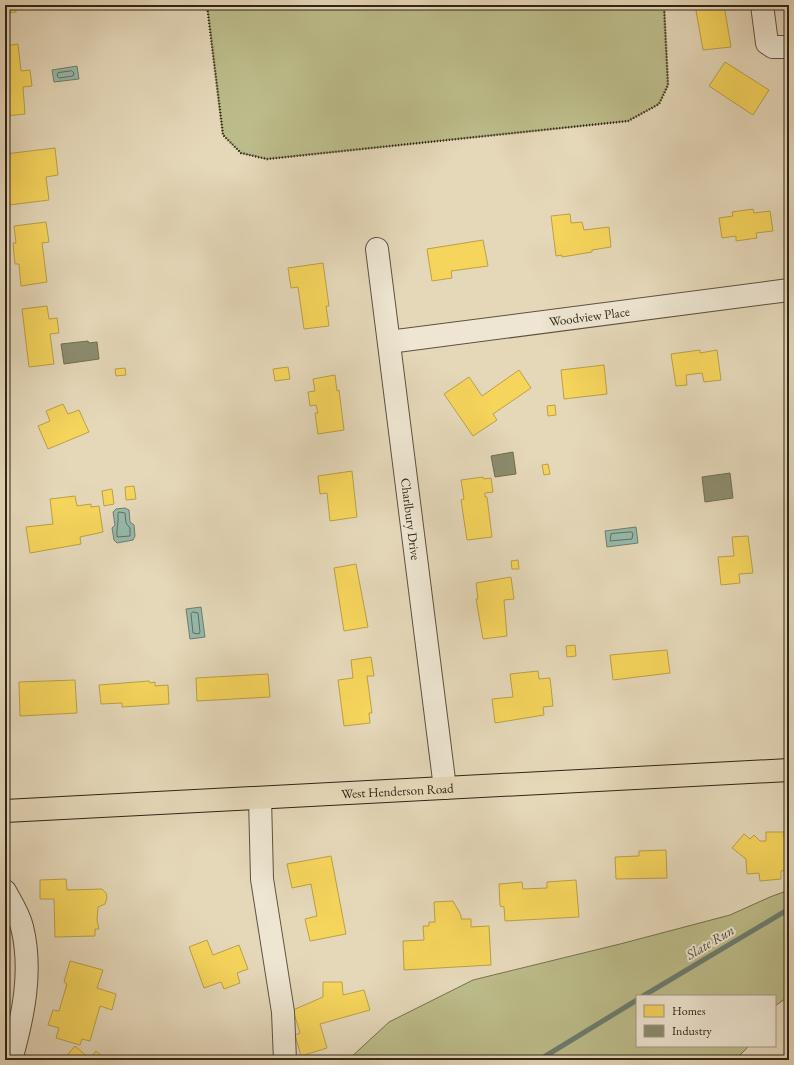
<svg xmlns="http://www.w3.org/2000/svg" width="794" height="1065" font-family="'EB Garamond',serif">
	<style>
		.green { fill: #bcbc8a; stroke: #767050 }
		.water { fill: #96baab; stroke: #6d7e6f }
		.homes { fill: #f6d55c; stroke: #bba047 }
		.industry { fill: #8c8c6e; stroke: #706d54 }
		.lines { fill: none; stroke-linecap: round; stroke-linejoin: round }
		.shore { stroke: #636f60; stroke-width: 1 }
		.stream { stroke: #6d7e6f; stroke-width: 5 }
		.minor-casing { stroke: #5d513f; stroke-width: 24 }
		.major-casing { stroke: #302416; stroke-width: 24 }
		.path { stroke: #302416; stroke-width: 2.5; stroke-dasharray: 1 2; stroke-linecap: butt }
		.minor { stroke: #eee6d2; stroke-width: 22 }
		.major { stroke: #e5d8b9; stroke-width: 22 }
		.labels { text-anchor: middle; stroke-width: 4; stroke-linejoin: round; paint-order: stroke }
		.street-label { font-size: 13px; fill: #302416; stroke: #eee6d2 }
		.water-label { font-size: 14px; font-style: italic; fill: #4f5143; stroke: #eee6d2 }
	</style>
	<rect width="100%" height="100%" fill="#e5d8b9"/>
	<filter id="stains"><feTurbulence type="fractalNoise" baseFrequency=".005" numOctaves="4"/><feColorMatrix values="0 0 0 0 .2 0 0 0 0 .09 0 0 0 0 .02 0 0 0 .5 -.17"/></filter>
	<radialGradient id="worn" r=".72"><stop offset=".6" stop-color="#630" stop-opacity="0"/><stop offset="1" stop-color="#630" stop-opacity=".3"/></radialGradient>
	<g class="green">
		<path d="M 207,5 L 664,5 L 668,85 L 659,104 L 628,121 L 267,159 L 241,153 L 223,135 Z"/>
		<path d="M 789,890 L 789,996 L 775,1006 L 775,996 L 637,996 L 637,1046 L 749,1046 L 735,1060 L 348,1060 L 389,1022 L 473,980 L 620,944 L 730,915 L 770,897 Z"/>
	</g>
	<g class="water">
		<path d="M 77,66 L 79,79 L 54,82 L 52,70 Z"/>
		<path d="M 125,508 L 129,510 L 130,522 L 134,525 L 135,536 L 133,540 L 117,543 L 114,540 L 112,528 L 115,525 L 113,512 L 116,509 Z"/>
		<path d="M 636,527 L 638,543 L 607,547 L 605,531 Z"/>
		<path d="M 201,607 L 205,637 L 190,639 L 186,609 Z"/>
	</g>
	<g class="homes">
		<path d="M 5,5 L 15,5 L 16,12 L 7,13 L 8,22 L 5,22 Z"/>
		<path d="M 695,5 L 724,5 L 731,47 L 703,50 Z"/>
		<path d="M 18,44 L 21,71 L 30,70 L 32,86 L 23,87 L 25,114 L 5,116 L 5,46 Z"/>
		<path d="M 725,62 L 769,90 L 753,115 L 709,86 Z"/>
		<path d="M 55,148 L 58,175 L 46,177 L 49,200 L 9,205 L 5,187 L 7,186 L 6,181 L 9,180 L 8,173 L 5,173 L 5,154 Z"/>
		<path d="M 753,209 L 754,213 L 770,211 L 773,231 L 756,233 L 757,238 L 736,241 L 736,236 L 722,238 L 719,218 L 733,216 L 732,212 Z"/>
		<path d="M 570,214 L 571,223 L 582,222 L 584,230 L 609,227 L 611,247 L 592,250 L 592,252 L 562,257 L 562,255 L 556,256 L 551,216 Z"/>
		<path d="M 46,222 L 49,242 L 42,243 L 47,282 L 21,286 L 19,264 L 15,264 L 13,243 L 16,243 L 14,226 Z"/>
		<path d="M 483,240 L 488,266 L 451,271 L 452,278 L 432,281 L 427,249 Z"/>
		<path d="M 323,263 L 329,306 L 326,306 L 329,326 L 304,329 L 298,287 L 291,288 L 288,268 Z"/>
		<path d="M 47,306 L 49,319 L 57,318 L 59,333 L 50,334 L 54,364 L 29,367 L 22,309 Z"/>
		<path d="M 700,350 L 700,353 L 717,350 L 721,380 L 704,382 L 702,373 L 686,375 L 687,385 L 676,386 L 671,354 Z"/>
		<path d="M 604,365 L 607,394 L 564,399 L 561,370 Z"/>
		<path d="M 288,367 L 290,379 L 275,381 L 273,369 Z"/>
		<path d="M 125,368 L 126,375 L 116,376 L 115,369 Z"/>
		<path d="M 519,370 L 531,388 L 493,414 L 497,420 L 473,436 L 444,394 L 469,377 L 482,396 Z"/>
		<path d="M 335,375 L 337,391 L 339,390 L 344,430 L 318,434 L 315,413 L 318,413 L 316,405 L 310,406 L 308,392 L 315,391 L 313,379 Z"/>
		<path d="M 63,404 L 68,414 L 79,410 L 89,432 L 48,449 L 38,426 L 50,421 L 46,411 Z"/>
		<path d="M 555,405 L 556,415 L 548,416 L 547,406 Z"/>
		<path d="M 548,464 L 550,474 L 544,475 L 542,465 Z"/>
		<path d="M 352,471 L 357,517 L 330,521 L 327,493 L 320,494 L 318,476 Z"/>
		<path d="M 483,477 L 484,479 L 491,478 L 493,492 L 485,493 L 485,497 L 487,497 L 492,537 L 467,540 L 461,500 L 464,499 L 461,480 Z"/>
		<path d="M 134,486 L 136,499 L 126,500 L 125,487 Z"/>
		<path d="M 112,489 L 114,504 L 104,506 L 102,491 Z"/>
		<path d="M 75,496 L 77,506 L 91,504 L 91,507 L 99,506 L 103,532 L 80,537 L 81,544 L 30,553 L 26,527 L 53,524 L 50,499 Z"/>
		<path d="M 748,536 L 753,573 L 739,574 L 740,583 L 721,585 L 718,557 L 734,556 L 732,537 Z"/>
		<path d="M 518,560 L 519,569 L 512,569 L 511,561 Z"/>
		<path d="M 356,564 L 368,627 L 344,631 L 334,568 Z"/>
		<path d="M 511,577 L 514,599 L 504,600 L 507,636 L 483,639 L 476,599 L 478,599 L 476,583 Z"/>
		<path d="M 575,645 L 576,656 L 567,657 L 566,646 Z"/>
		<path d="M 667,650 L 670,673 L 613,680 L 610,655 Z"/>
		<path d="M 371,657 L 374,676 L 367,676 L 372,713 L 369,713 L 370,723 L 344,726 L 338,680 L 353,678 L 351,660 Z"/>
		<path d="M 538,671 L 539,679 L 550,678 L 553,706 L 543,707 L 544,715 L 495,723 L 492,699 L 513,697 L 510,674 Z"/>
		<path d="M 268,674 L 270,697 L 197,701 L 196,678 Z"/>
		<path d="M 75,680 L 77,713 L 20,716 L 19,682 Z"/>
		<path d="M 149,681 L 150,683 L 155,682 L 155,686 L 168,685 L 169,704 L 122,707 L 122,703 L 101,704 L 99,685 Z"/>
		<path d="M 766,832 L 784,832 L 784,837 L 789,836 L 789,870 L 781,871 L 781,879 L 760,881 L 759,873 L 747,874 L 746,859 L 732,848 L 744,834 L 750,839 L 754,835 L 760,841 L 766,841 Z"/>
		<path d="M 666,850 L 667,878 L 616,879 L 615,857 L 639,856 L 639,851 Z"/>
		<path d="M 331,856 L 346,934 L 310,941 L 305,919 L 317,916 L 311,884 L 292,888 L 287,864 Z"/>
		<path d="M 66,879 L 67,890 L 102,889 L 106,893 L 107,898 L 105,904 L 98,907 L 97,920 L 99,929 L 95,929 L 95,936 L 55,937 L 54,899 L 40,899 L 40,880 Z"/>
		<path d="M 576,880 L 579,917 L 505,921 L 504,907 L 500,906 L 499,884 L 522,882 L 523,889 L 547,888 L 547,882 Z"/>
		<path d="M 453,901 L 461,915 L 461,919 L 471,919 L 471,927 L 489,926 L 491,965 L 404,970 L 403,941 L 424,940 L 423,926 L 429,926 L 429,922 L 435,922 L 434,902 Z"/>
		<path d="M 207,940 L 213,955 L 239,945 L 248,969 L 237,973 L 240,983 L 224,989 L 221,982 L 204,988 L 189,947 Z"/>
		<path d="M 70,961 L 103,970 L 97,988 L 116,994 L 112,1010 L 100,1006 L 90,1041 L 82,1039 L 80,1045 L 56,1038 L 59,1028 L 48,1025 L 53,1010 L 59,1011 L 67,984 L 64,982 Z"/>
		<path d="M 323,982 L 342,982 L 343,995 L 364,990 L 370,1010 L 320,1024 L 327,1048 L 301,1056 L 295,1035 L 300,1033 L 293,1010 L 323,997 Z"/>
		<path d="M 75,1046 L 90,1059 L 96,1051 L 107,1060 L 63,1060 Z"/>
	</g>
	<g class="industry">
		<path d="M 88,341 L 89,343 L 97,342 L 99,359 L 64,364 L 61,344 Z"/>
		<path d="M 513,452 L 516,474 L 495,477 L 491,456 Z"/>
		<path d="M 730,473 L 733,498 L 705,502 L 702,477 Z"/>
	</g>
	<g class="lines">
		<g class="shore">
			<path d="M 72,71 L 74,73 L 73,76 L 59,78 L 57,76 L 58,73 Z"/>
			<path d="M 119,512 L 125,513 L 126,523 L 130,528 L 130,536 L 117,537 C 116,529 119,523 118,514 Z"/>
			<path d="M 631,532 L 633,533 L 632,539 L 610,541 L 611,534 Z"/>
			<path d="M 193,612 L 198,613 L 200,632 L 199,634 L 193,633 L 191,614 Z"/>
		</g>
		<g class="stream">
			<path d="M 643,996 L 789,909"/>
			<path d="M 539,1060 L 637,1000"/>
		</g>
		<g class="minor-casing">
			<g id="minor">
				<path d="M 762,5 L 767,43 L 773,47 L 789,47"/>
				<path id="s1" d="M 377,249 L 445,788"/>
				<path id="s2" d="M 389,342 L 789,290"/>
				<path d="M 260,798 L 262,879 L 283,1012 L 285,1060"/>
				<path d="M 5,891 C 11,902 19,914 22,927 C 33,971 23,1017 11,1060"/>
			</g>
		</g>
		<g class="major-casing">
			<g id="major">
				<path id="s3" d="M 5,811 L 789,770"/>
			</g>
		</g>
		<path class="path" d="M 207,5 L 223,135 L 241,153 L 267,159 L 628,121 L 659,104 L 668,85 L 664,5"/>
		<use href="#minor" class="minor"/>
		<use href="#major" class="major"/>
	</g>
	<g class="labels">
		<g class="street-label">
			<text dy="5" stroke="none"><textPath href="#s2" startOffset="202">Woodview Place</textPath></text>
			<text dy="5" stroke="none"><textPath href="#s1" startOffset="272">Charlbury Drive</textPath></text>
			<text dy="5" stroke="none"><textPath href="#s3" startOffset="393">West Henderson Road</textPath></text>
		</g>
		<g class="water-label">
			<text transform="translate(710 942) rotate(-31)" y="5">Slate Run</text>
		</g>
	</g>
	<rect width="794" height="1065" fill="none" stroke="#e5d8b9" stroke-width="20"/>
	<rect x="6" y="6" width="782" height="1053" fill="none" stroke="#302416" stroke-width="2"/>
	<rect x="10" y="10" width="774" height="1045" fill="none" stroke="#302416"/>
	<rect x="636" y="995" width="140" height="52" fill="#eee6d2" stroke="#a29887"/>
	<rect x="644" y="1005" width="20" height="12" fill="#f6d55c" stroke="#a29887"/>
	<text x="672" y="1015" font-size="12" fill="#302416">Homes</text>
	<rect x="644" y="1025" width="20" height="12" fill="#8c8c6e" stroke="#a29887"/>
	<text x="672" y="1035" font-size="12" fill="#302416">Industry</text>
	<rect width="100%" height="100%" filter="url(#stains)"/>
	<rect width="100%" height="100%" fill="url(#worn)"/>
</svg>
